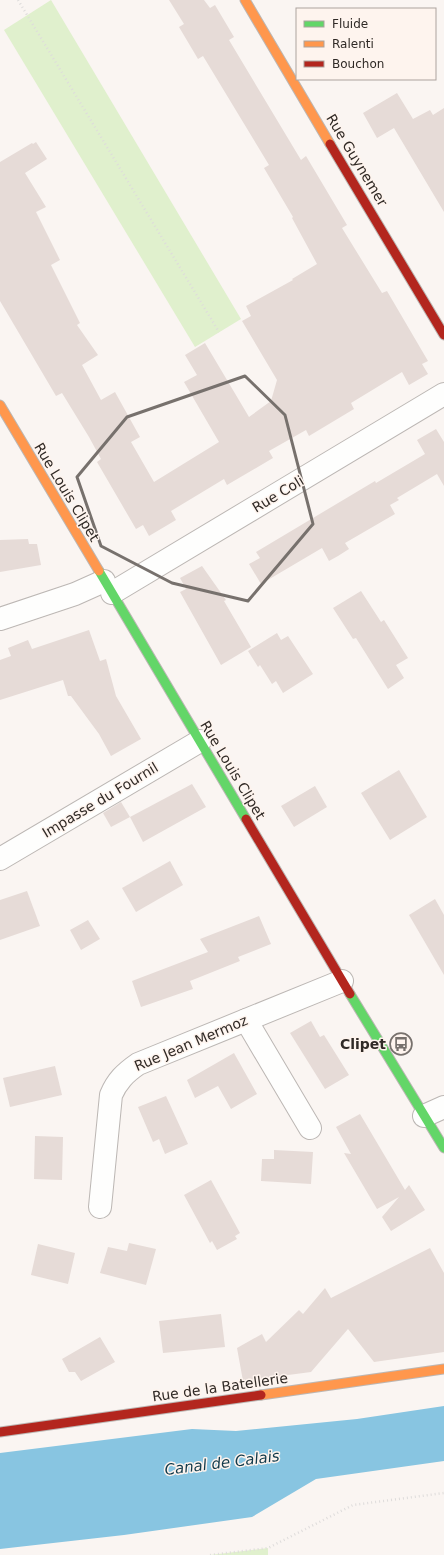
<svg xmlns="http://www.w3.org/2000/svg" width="444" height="1555" font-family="'DejaVu Sans',sans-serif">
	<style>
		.green { fill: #e0f0cd }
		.water { fill: #88c5e1 }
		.building { fill: #e6dbd7 }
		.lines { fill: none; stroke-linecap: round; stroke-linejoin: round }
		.street-casing { stroke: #bcb7b4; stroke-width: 24 }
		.fast-casing { stroke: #bcb7b4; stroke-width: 11 }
		.slow-casing { stroke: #bcb7b4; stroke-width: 11 }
		.jam-casing { stroke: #bcb7b4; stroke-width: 11 }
		.path { stroke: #dedcdb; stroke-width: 2.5; stroke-dasharray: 1 3; stroke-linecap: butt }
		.street { stroke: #fefefd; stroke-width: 22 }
		.fast { stroke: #63d668; stroke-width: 9 }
		.slow { stroke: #ff974d; stroke-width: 9 }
		.jam { stroke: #b3261e; stroke-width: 9 }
		.marked { fill: none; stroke: #77716d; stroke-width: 3; stroke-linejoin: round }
		.labels { text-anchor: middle; stroke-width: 3; stroke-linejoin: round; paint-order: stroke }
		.street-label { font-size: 14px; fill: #302a26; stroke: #fef4ee }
		.poi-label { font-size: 14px; font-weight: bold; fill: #302a26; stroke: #fef4ee; text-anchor: end }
		.water-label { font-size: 15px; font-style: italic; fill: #10394a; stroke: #fef4ee }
	</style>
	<rect width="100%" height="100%" fill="#faf5f2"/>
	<g class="green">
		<path d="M 51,0 L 241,319 L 195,347 L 4,30 Z"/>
		<path d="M 268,1548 L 268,1555 L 210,1555 Z"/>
	</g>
	<path class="water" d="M 444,1406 L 444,1461 L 316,1479 L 252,1517 L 124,1535 L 0,1549 L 0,1453 L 192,1429 L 236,1431 L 357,1419 Z"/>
	<g class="building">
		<path d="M 169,0 L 204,0 L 210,8 L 215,5 L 234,37 L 229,40 L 301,160 L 306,156 L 347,225 L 342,228 L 382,293 L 387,291 L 428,361 L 422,364 L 428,374 L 409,385 L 402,372 L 351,403 L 354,409 L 309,436 L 306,430 L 269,451 L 273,458 L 227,485 L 224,479 L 171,511 L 176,520 L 149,536 L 143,525 L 136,529 L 97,462 L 101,459 L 89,437 L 62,393 L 56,396 L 0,301 L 0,162 L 32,143 L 33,144 L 36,142 L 47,159 L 25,173 L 46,207 L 36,212 L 60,260 L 51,265 L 80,323 L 77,325 L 98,355 L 82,365 L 101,400 L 115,392 L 140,437 L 131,442 L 154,482 L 219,442 L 184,382 L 197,375 L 185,355 L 205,343 L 249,417 L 271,401 L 277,380 L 242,321 L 251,316 L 246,306 L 293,280 L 292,279 L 317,264 L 292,218 L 293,217 L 264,168 L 269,165 L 203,56 L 198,59 L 179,27 L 184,24 Z"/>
		<path d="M 397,93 L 413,119 L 430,110 L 433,115 L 444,108 L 444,212 L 394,128 L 377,138 L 363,113 Z"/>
		<path d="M 436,429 L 444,442 L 444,486 L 437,474 L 397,498 L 399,500 L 390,505 L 395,514 L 345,543 L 349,549 L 338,556 L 329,561 L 322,548 L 261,584 L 249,564 L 260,558 L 256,552 L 375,481 L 376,483 L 425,454 L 417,440 Z"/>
		<path d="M 28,539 L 29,544 L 37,544 L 41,565 L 0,572 L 0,540 Z"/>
		<path d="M 202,566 L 226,600 L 224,601 L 251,647 L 221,665 L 180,592 L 186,589 L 180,578 Z"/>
		<path d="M 361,591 L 381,622 L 384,620 L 408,658 L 396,665 L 404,678 L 388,689 L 356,638 L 353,639 L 333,608 Z"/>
		<path d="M 89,630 L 100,661 L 106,659 L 116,696 L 141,739 L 111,756 L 99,734 L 71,696 L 68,696 L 63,680 L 0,700 L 0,660 L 11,656 L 8,648 L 28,640 L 32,649 Z"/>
		<path d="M 277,633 L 281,640 L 288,636 L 313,674 L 283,693 L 276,681 L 272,684 L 260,665 L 258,667 L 248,651 Z"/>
		<path d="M 399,770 L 427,817 L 390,840 L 361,793 Z"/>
		<path d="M 192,784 L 206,807 L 143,842 L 130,817 Z"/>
		<path d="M 315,786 L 327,807 L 294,827 L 281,806 Z"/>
		<path d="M 121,802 L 130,817 L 111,827 L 103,813 Z"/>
		<path d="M 170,861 L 183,885 L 136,912 L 122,888 Z"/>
		<path d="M 27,891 L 40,926 L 0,940 L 0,900 Z"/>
		<path d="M 435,899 L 444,915 L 444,975 L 409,915 Z"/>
		<path d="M 259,916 L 271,944 L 238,957 L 240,961 L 190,981 L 193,989 L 141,1007 L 132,981 L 208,952 L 200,939 Z"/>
		<path d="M 88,920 L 100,939 L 81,950 L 70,930 Z"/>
		<path d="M 311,1021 L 320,1037 L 324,1035 L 349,1075 L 325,1089 L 290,1033 Z"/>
		<path d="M 234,1053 L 257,1094 L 231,1109 L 218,1086 L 195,1098 L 187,1080 Z"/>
		<path d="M 55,1066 L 62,1095 L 10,1107 L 3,1078 Z"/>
		<path d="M 166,1096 L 188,1144 L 165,1154 L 159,1139 L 153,1142 L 138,1107 Z"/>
		<path d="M 360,1114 L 405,1190 L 409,1185 L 425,1210 L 391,1231 L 382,1217 L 399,1197 L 377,1209 L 344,1153 L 351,1154 L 336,1127 Z"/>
		<path d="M 35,1136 L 63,1137 L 62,1180 L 34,1179 Z"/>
		<path d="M 274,1150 L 313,1152 L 311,1184 L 261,1181 L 262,1159 L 274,1159 Z"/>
		<path d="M 211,1180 L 240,1233 L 235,1236 L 237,1239 L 217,1250 L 212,1241 L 210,1243 L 184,1195 Z"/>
		<path d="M 129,1243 L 156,1249 L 146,1285 L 100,1273 L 108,1247 L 127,1251 Z"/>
		<path d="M 38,1244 L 75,1253 L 68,1284 L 31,1275 Z"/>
		<path d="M 430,1248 L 444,1273 L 444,1352 L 374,1362 L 348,1329 L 311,1372 L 243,1381 L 237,1348 L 262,1334 L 266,1342 L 299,1310 L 303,1314 L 325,1288 L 331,1298 Z"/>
		<path d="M 221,1314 L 225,1347 L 163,1353 L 159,1321 Z"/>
		<path d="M 100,1337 L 115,1362 L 81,1381 L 75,1372 L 69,1372 L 62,1359 Z"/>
	</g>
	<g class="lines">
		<g class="street-casing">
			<g id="street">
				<path d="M 112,593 L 444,394"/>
				<path d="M 0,619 L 75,594 L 104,581"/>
				<path d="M 0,859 L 200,741"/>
				<path d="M 246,1020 L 310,1128"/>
				<path d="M 424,1116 L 444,1107"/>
				<path d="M 100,1207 L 111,1095 C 117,1081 125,1073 138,1064 L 342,981"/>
			</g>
		</g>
		<g class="fast-casing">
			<g id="fast">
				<path d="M 99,571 L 246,819"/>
				<path d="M 350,994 L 444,1148"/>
			</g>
		</g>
		<g class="slow-casing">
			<g id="slow">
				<path d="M 245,0 L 330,144"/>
				<path d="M 0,405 L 99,571"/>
				<path d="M 261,1395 L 444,1369"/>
			</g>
		</g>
		<g class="jam-casing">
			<g id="jam">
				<path d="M 330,144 L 444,335"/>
				<path d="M 246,819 L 350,994"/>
				<path d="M 0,1432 L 261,1395"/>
			</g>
		</g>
		<g class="path">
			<path d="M 18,0 L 219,332"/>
			<path d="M 210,1555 L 268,1548 L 353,1505 L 444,1493"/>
		</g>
		<use href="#street" class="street"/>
		<use href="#fast" class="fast"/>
		<use href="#slow" class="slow"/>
		<use href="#jam" class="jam"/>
	</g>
	<path class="marked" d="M 245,376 L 285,415 L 313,524 L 248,601 L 172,583 L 101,546 L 77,477 L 127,417 Z"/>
	<defs>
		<g id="bus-ring" transform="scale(1.15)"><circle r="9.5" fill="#fef4ee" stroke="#77716d" stroke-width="1.5"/><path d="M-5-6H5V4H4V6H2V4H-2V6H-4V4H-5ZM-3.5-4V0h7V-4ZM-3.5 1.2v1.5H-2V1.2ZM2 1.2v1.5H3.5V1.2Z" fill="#77716d"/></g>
	</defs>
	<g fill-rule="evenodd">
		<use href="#bus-ring" x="401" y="1044"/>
	</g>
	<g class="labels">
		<g class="street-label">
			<text transform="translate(357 160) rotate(59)" y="5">Rue Guynemer</text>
			<text transform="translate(67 492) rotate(59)" y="5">Rue Louis Clipet</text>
			<text transform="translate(278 494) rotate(-31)" y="5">Rue Coli</text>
			<text transform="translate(233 770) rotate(59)" y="5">Rue Louis Clipet</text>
			<text transform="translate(100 800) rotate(-31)" y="5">Impasse du Fournil</text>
			<text transform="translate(191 1043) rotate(-23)" y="5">Rue Jean Mermoz</text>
			<text transform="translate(220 1387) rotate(-8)" y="5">Rue de la Batellerie</text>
		</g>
		<g class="poi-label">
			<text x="386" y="1049">Clipet</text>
		</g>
		<g class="water-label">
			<text transform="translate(222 1463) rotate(-7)" y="5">Canal de Calais</text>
		</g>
	</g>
	<rect x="296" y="8" width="140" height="72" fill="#fef4ee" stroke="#aca39e"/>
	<rect x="304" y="21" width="20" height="6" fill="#63d668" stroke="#aca39e"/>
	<text x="332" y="28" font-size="12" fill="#302a26">Fluide</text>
	<rect x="304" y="41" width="20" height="6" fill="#ff974d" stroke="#aca39e"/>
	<text x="332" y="48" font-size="12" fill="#302a26">Ralenti</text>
	<rect x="304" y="61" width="20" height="6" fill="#b3261e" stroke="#aca39e"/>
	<text x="332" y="68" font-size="12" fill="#302a26">Bouchon</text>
</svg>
